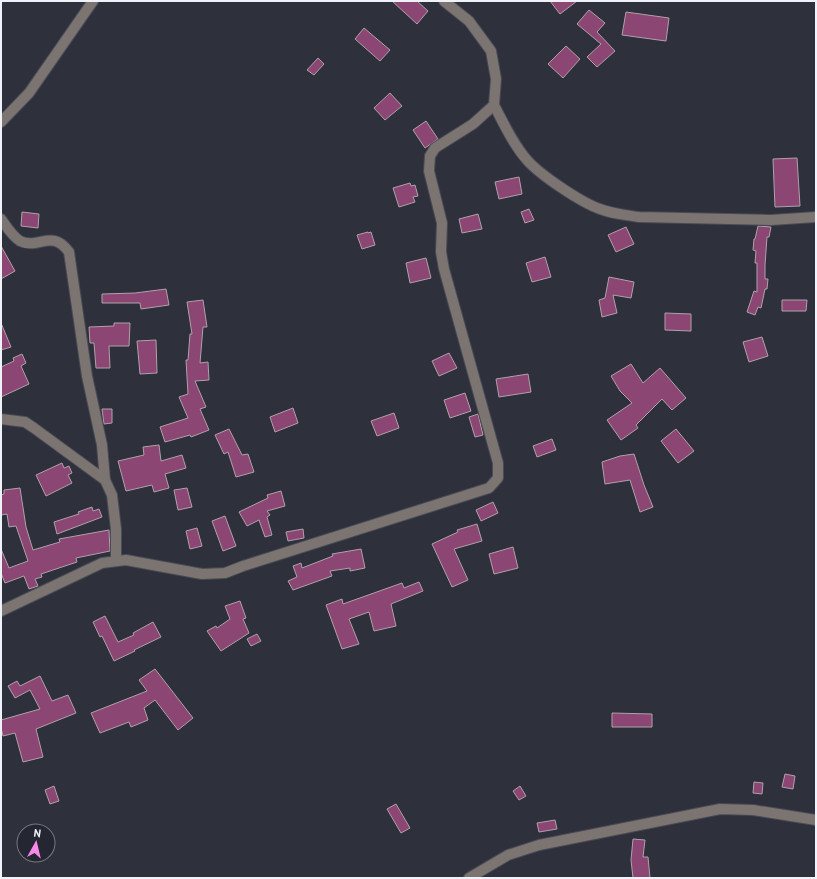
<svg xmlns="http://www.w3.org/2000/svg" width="817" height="879" font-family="'PT Sans',sans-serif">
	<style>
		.building { fill: #8b4673; stroke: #b0a1aa }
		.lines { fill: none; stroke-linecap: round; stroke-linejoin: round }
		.minor-casing { stroke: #494b56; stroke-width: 12 }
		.minor { stroke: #7b7471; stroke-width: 10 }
	</style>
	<rect width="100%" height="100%" fill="#2e303b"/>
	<g class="building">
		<path d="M 392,1 L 417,1 L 428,11 L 417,24 Z"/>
		<path d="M 550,1 L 577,1 L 560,14 Z"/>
		<path d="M 589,10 L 605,23 L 597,32 L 615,51 L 597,67 L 587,57 L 601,44 L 577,24 Z"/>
		<path d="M 626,12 L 669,18 L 666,41 L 622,35 Z"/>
		<path d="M 364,28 L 390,50 L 380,61 L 355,39 Z"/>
		<path d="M 566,46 L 580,59 L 563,78 L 548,64 Z"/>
		<path d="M 318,58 L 324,64 L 314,75 L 307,70 Z"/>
		<path d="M 390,93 L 402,106 L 385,120 L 374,108 Z"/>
		<path d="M 426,121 L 438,139 L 425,148 L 413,130 Z"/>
		<path d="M 797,158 L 800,206 L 775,207 L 773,159 Z"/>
		<path d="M 519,177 L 522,194 L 499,199 L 495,182 Z"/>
		<path d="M 410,183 L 411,186 L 415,185 L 418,196 L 413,197 L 415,202 L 399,207 L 393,188 Z"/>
		<path d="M 529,209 L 534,220 L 525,223 L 521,212 Z"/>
		<path d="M 22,212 L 39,214 L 38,228 L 21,226 Z"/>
		<path d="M 478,214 L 482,229 L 462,233 L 459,219 Z"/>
		<path d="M 758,226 L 771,227 L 769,237 L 767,237 L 765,265 L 765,279 L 768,279 L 767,289 L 765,289 L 761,308 L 758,307 L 755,315 L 747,312 L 754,291 L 757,292 L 757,263 L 755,263 L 756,251 L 753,250 L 754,239 L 755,239 Z"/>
		<path d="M 626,227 L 634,244 L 616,252 L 608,235 Z"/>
		<path d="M 368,232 L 368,233 L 371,232 L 375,245 L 362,249 L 357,235 Z"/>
		<path d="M 1,246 L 15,271 L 1,279 Z"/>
		<path d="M 545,257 L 551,277 L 532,282 L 526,263 Z"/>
		<path d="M 426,258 L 431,278 L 410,283 L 406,263 Z"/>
		<path d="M 609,277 L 634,282 L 631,298 L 613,295 L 617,313 L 602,317 L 599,300 L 605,298 Z"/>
		<path d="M 166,289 L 169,305 L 141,309 L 140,303 L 102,303 L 102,294 L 135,293 Z"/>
		<path d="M 203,300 L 207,327 L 203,327 L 200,363 L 208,362 L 209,380 L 195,381 L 206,407 L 200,409 L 209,430 L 191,437 L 190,435 L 165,442 L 160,427 L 188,418 L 179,397 L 188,394 L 186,360 L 188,360 L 190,334 L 192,334 L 187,302 Z"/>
		<path d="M 782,300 L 807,300 L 806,311 L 782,311 Z"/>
		<path d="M 665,313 L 691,314 L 691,331 L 665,330 Z"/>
		<path d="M 1,323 L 11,347 L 1,350 Z"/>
		<path d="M 114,323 L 130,323 L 129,346 L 109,346 L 110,368 L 96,368 L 94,343 L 90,343 L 89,327 L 114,326 Z"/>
		<path d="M 762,337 L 768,356 L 749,362 L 743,342 Z"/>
		<path d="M 156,340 L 157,373 L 140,374 L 137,341 Z"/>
		<path d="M 449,353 L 457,368 L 439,376 L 432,361 Z"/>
		<path d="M 22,354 L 26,363 L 21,366 L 29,384 L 1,397 L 1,367 L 14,361 L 13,358 Z"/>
		<path d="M 631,364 L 643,383 L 660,368 L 686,398 L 672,410 L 662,399 L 636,425 L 638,428 L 621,440 L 607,420 L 632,403 L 620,391 L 611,376 Z"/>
		<path d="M 528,374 L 531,392 L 499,397 L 496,379 Z"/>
		<path d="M 465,393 L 471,411 L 450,418 L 444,400 Z"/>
		<path d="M 293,408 L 298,423 L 275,432 L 270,417 Z"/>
		<path d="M 102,409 L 112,409 L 112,423 L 104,424 Z"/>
		<path d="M 394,413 L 399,428 L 377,436 L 371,421 Z"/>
		<path d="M 478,414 L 483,435 L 475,437 L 469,417 Z"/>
		<path d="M 229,429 L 242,455 L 248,454 L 254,472 L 236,477 L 228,452 L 224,454 L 215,435 Z"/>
		<path d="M 676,429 L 694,451 L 678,463 L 661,441 Z"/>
		<path d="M 552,439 L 556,450 L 537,457 L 533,446 Z"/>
		<path d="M 159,445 L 161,461 L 182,455 L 186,468 L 165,474 L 169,488 L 154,492 L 152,485 L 126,491 L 118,461 L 144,455 L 143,447 Z"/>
		<path d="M 634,454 L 644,485 L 653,507 L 640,512 L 630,480 L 605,484 L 602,462 L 620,456 Z"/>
		<path d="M 62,463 L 64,468 L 69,466 L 72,473 L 68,475 L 72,483 L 46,496 L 36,475 Z"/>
		<path d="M 20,488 L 26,527 L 33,550 L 60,542 L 59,539 L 109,530 L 110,551 L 76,558 L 77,562 L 41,574 L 42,577 L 35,579 L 38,586 L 29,589 L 24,576 L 5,583 L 1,573 L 1,549 L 9,568 L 28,561 L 16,526 L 9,527 L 7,514 L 1,515 L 1,495 L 4,494 L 4,490 Z"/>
		<path d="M 187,488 L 192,507 L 178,510 L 174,490 Z"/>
		<path d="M 281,491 L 285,506 L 267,511 L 270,515 L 267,517 L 272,535 L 265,537 L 259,520 L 247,526 L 239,512 L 268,498 L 267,495 Z"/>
		<path d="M 493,502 L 498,513 L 481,521 L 476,510 Z"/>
		<path d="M 92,507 L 93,511 L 99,509 L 102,517 L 57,534 L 54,522 L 79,514 L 78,512 Z"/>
		<path d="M 225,516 L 236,546 L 223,551 L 212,521 Z"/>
		<path d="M 477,524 L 482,541 L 454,549 L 468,580 L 452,587 L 432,544 L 458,532 L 457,530 Z"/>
		<path d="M 197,528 L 202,546 L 190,549 L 186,531 Z"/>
		<path d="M 303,529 L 304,538 L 288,541 L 286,532 Z"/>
		<path d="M 513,547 L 518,568 L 494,574 L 489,554 Z"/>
		<path d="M 361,549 L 365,568 L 350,571 L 350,568 L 330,571 L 332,576 L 293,590 L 288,581 L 297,577 L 293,566 L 301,563 L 302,568 L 333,556 L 332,554 Z"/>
		<path d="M 419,582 L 423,591 L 391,604 L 396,626 L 374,631 L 369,612 L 349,619 L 359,644 L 342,649 L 326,605 L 342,599 L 343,604 L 402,583 L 404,588 Z"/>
		<path d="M 240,601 L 246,618 L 243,619 L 249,633 L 221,651 L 207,631 L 216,626 L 217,628 L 230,619 L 225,606 Z"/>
		<path d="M 105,616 L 118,642 L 134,635 L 133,633 L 153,622 L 161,637 L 134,650 L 135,651 L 114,661 L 102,636 L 100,637 L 93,622 Z"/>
		<path d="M 257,634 L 261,641 L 251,646 L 247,639 Z"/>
		<path d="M 155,669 L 193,718 L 178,730 L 155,700 L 144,708 L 148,720 L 131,727 L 129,722 L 100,733 L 91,713 L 147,691 L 139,680 Z"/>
		<path d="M 40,676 L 52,701 L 68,695 L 76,713 L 36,729 L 43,757 L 23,762 L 15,733 L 3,736 L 1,728 L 1,720 L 40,709 L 30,690 L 15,698 L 8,686 L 17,681 L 20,686 Z"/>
		<path d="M 612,713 L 652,714 L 652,727 L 612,727 Z"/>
		<path d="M 785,774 L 795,776 L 793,789 L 782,787 Z"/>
		<path d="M 754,782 L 763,783 L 762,794 L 753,793 Z"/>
		<path d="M 54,786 L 59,801 L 50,804 L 45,790 Z"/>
		<path d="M 520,786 L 526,796 L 519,800 L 513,791 Z"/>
		<path d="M 396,804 L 410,828 L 401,833 L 387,809 Z"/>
		<path d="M 555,820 L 557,829 L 539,832 L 537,823 Z"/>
		<path d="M 633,839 L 645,840 L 643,857 L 648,857 L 650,878 L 633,878 L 631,860 Z"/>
	</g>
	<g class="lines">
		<g class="minor-casing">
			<g id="minor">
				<path d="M 494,105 C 504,124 513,144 527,160 C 540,175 582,203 600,209 C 613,214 626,215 639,217 L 771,220 L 816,217"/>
				<path d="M 1,122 L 29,93 L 93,1"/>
				<path d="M 1,219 C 6,226 12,236 20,241 C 38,250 52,228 69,252 L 87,376 L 102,445 L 105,480"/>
				<path d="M 1,419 L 25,422 L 34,428 L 105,480 L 112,495 L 116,529 L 116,561"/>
				<path d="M 1,611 L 102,563 L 126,560 L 202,574 L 225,573 L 243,566 L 489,488 L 498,478 L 498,463 L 444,269 L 441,252 L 442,223 L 429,171 L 430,156 L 435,148 L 473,124 L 494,105 L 496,79 L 491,51 L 469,21 L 444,1"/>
				<path d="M 469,878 L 508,855 L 539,845 L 720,809 L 753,810 L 816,820"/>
			</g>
		</g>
		<use href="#minor" class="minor"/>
	</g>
	<rect width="817" height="879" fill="none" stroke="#f0f2f9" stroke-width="4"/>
	<g transform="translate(36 843) rotate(8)"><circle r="19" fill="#242631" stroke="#767881"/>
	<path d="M0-3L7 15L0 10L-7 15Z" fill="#f888e9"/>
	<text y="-6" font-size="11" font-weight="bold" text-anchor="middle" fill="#f0f2f9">N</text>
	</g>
</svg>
